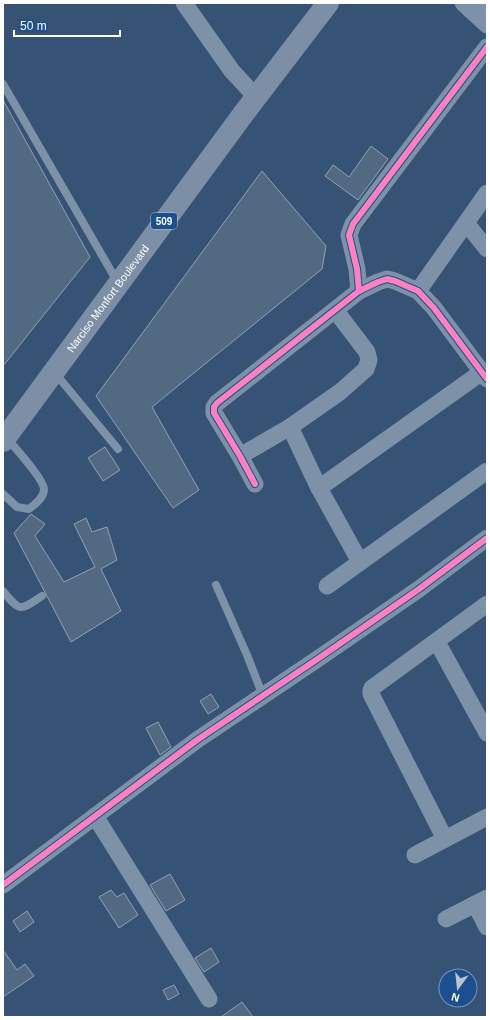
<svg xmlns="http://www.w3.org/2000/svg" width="490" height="1020" font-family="Arial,sans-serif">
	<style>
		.building { fill: #526984; stroke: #92a2b6 }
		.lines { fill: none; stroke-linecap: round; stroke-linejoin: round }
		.lane { stroke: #7d92a8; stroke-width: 8 }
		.street { stroke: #7d92a8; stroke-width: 17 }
		.primary { stroke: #7d8ea7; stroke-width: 22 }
		.cycleway-casing { stroke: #1b4f8f; stroke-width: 8 }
		.cycleway { stroke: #ff80c0; stroke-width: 6 }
		.labels { text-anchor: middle; stroke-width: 3; stroke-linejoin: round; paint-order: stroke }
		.shield { fill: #1b4f8f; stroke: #bbcadd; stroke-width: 1 }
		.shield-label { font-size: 10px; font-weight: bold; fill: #fff }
		.street-label { font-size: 11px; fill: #fff; stroke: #1b4f8f }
	</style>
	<rect width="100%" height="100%" fill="#365274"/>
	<g class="building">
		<path d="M 3,100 L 90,257 L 3,366 Z"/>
		<path d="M 371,146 L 388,159 L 358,200 L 325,176 L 333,165 L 349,177 Z"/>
		<path d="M 262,171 L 326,246 L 322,269 L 152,407 L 199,490 L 173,508 L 96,396 Z"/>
		<path d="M 105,447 L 120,470 L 103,481 L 88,458 Z"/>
		<path d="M 31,514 L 45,524 L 35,536 L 64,582 L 95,567 L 74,524 L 86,518 L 92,532 L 107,527 L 117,560 L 101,569 L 121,611 L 71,642 L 14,533 Z"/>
		<path d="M 211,694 L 219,707 L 208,714 L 200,701 Z"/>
		<path d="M 158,722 L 171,747 L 160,755 L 146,728 Z"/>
		<path d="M 170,874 L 185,900 L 166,911 L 150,885 Z"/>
		<path d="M 111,890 L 117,897 L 124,893 L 138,915 L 119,928 L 99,897 Z"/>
		<path d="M 27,911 L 34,922 L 20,932 L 13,921 Z"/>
		<path d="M 211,948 L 219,962 L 204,972 L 195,958 Z"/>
		<path d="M 3,950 L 17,970 L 25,964 L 34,976 L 3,997 Z"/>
		<path d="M 174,985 L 179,994 L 168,1000 L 163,990 Z"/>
		<path d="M 242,1002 L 253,1017 L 221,1017 Z"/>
	</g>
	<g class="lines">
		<g class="lane">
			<path d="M 3,84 L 118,283"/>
			<path d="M 55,373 L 118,449"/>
			<path d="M 3,494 L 17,507 L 29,509 C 35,504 43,499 44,490 C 45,480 14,447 6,437"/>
			<path d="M 216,585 L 247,655 L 263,696"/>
			<path d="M 3,591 C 20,612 20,611 42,596"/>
		</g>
		<g class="street">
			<path d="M 184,3 L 232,71 L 256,97"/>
			<path d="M 463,3 L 487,25"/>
			<path d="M 484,3 L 487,6"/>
			<path d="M 466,223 L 487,249"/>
			<path d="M 359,291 L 357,269 L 349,235 L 353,224 L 487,47"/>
			<path d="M 418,291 L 487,193"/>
			<path d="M 290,427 L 319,488 L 360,562"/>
			<path d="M 240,456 L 290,427 L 340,392 L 366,369 L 369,360 L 367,352 L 335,310"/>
			<path d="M 255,484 L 240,456 L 214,413 L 214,407 L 217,403 L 359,291 L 378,282 L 387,279 L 395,281 L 418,291 L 434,308 L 487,379"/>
			<path d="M 319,488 L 482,372"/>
			<path d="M 327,586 L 487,471"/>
			<path d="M 437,642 L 487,733"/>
			<path d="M 95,816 L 209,999"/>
			<path d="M 445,839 L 371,694 L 371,691 L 372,688 L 487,604"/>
			<path d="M 415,855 L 487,817"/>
			<path d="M 3,885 L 197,740 L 319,658 L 419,589 L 487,538"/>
			<path d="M 475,904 L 487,927"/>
			<path d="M 446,919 L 487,898"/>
		</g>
		<path class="primary" id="s1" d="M 3,441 L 244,113 L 328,3"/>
		<g class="cycleway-casing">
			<g id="cycleway">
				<path d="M 359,291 L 357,269 L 349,235 L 353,224 L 487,47"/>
				<path d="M 255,484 L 240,456 L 214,413 L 214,407 L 217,403 L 359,291 L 378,282 L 387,279 L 395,281 L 418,291 L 434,308 L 487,379"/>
				<path d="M 3,885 L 197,740 L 319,658 L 419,589 L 487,538"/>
			</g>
		</g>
		<use href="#cycleway" class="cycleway"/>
	</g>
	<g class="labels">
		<rect class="shield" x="151" y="213" width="26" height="16" rx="3"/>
		<g class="shield-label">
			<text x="164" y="225">509</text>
		</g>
		<g class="street-label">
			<text dy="4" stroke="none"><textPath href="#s1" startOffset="177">Narciso Monfort Boulevard</textPath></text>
		</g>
	</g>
	<rect width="490" height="1020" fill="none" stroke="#ffffff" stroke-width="8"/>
	<g transform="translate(458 988) rotate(195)"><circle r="19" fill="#1b4f8f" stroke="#7695bc"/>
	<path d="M0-3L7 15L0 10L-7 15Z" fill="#b9c2ce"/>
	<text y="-6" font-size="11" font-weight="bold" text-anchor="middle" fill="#ffffff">N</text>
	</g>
	<path d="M14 30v6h106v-6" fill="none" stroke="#ffffff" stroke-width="2"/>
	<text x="20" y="30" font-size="12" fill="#ffffff" stroke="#1b4f8f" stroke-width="3" paint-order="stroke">50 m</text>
</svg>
